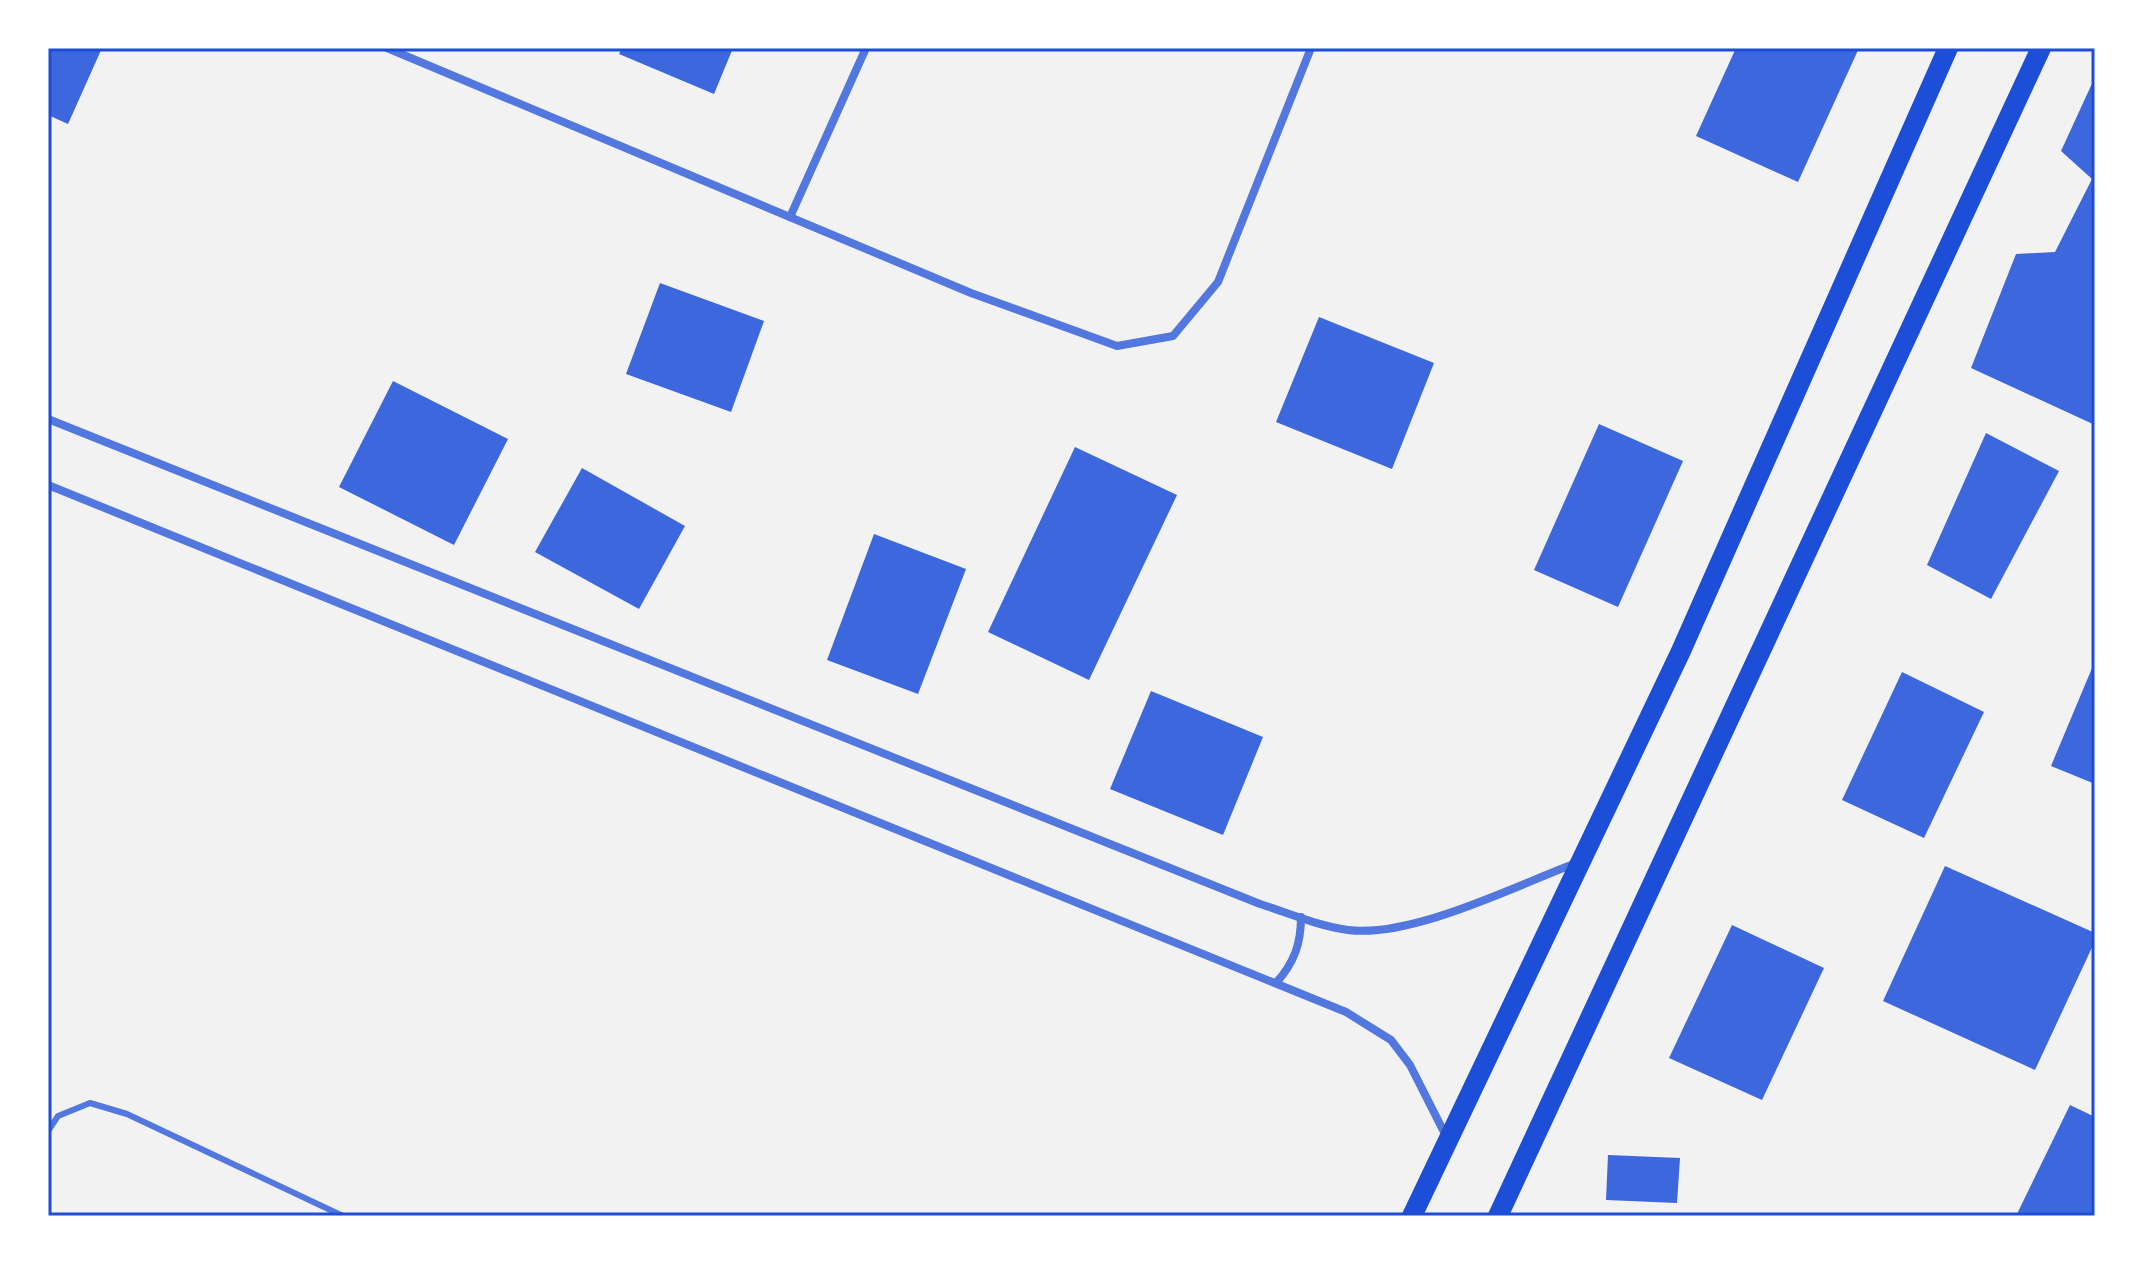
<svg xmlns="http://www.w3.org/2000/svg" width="2143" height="1264" font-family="'PT Sans Narrow',sans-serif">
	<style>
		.building { fill: #3d67dc }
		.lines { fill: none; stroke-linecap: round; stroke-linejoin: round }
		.service { stroke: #5277de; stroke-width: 6 }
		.minor { stroke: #5277de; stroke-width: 8 }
		.primary { stroke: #1d4ed8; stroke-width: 20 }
		.neatline { fill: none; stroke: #1d4ed8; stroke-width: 3 }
	</style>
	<rect width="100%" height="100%" fill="#f2f2f2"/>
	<g class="building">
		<path d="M 48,48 L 102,48 L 68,124 L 48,115 Z"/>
		<path d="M 622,48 L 733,48 L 714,94 L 619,54 Z"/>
		<path d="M 1736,48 L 1859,48 L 1798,182 L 1696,136 Z"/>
		<path d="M 2095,77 L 2095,425 L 1971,368 L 2016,254 L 2055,252 L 2092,179 L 2061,151 Z"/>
		<path d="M 660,283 L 764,321 L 731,412 L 626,374 Z"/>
		<path d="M 1319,317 L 1434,363 L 1392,469 L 1276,422 Z"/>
		<path d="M 393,381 L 508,439 L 454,545 L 339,487 Z"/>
		<path d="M 1599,424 L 1683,461 L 1618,607 L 1534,570 Z"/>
		<path d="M 1986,433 L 2059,471 L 1991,599 L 1927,565 Z"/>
		<path d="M 1075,447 L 1177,495 L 1089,680 L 988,632 Z"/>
		<path d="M 582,468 L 685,526 L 639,609 L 535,552 Z"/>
		<path d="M 874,534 L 966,569 L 918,694 L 827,660 Z"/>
		<path d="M 2095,661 L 2095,784 L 2051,766 Z"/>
		<path d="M 1902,672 L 1984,712 L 1924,838 L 1842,800 Z"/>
		<path d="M 1151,691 L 1263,737 L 1223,835 L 1110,789 Z"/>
		<path d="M 1945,866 L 2095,933 L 2095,941 L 2035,1070 L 1883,1001 Z"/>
		<path d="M 1732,925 L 1824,968 L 1762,1100 L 1669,1058 Z"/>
		<path d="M 2070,1105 L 2095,1117 L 2095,1216 L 2016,1216 Z"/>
		<path d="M 1608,1155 L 1680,1158 L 1677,1203 L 1606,1200 Z"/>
	</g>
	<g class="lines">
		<path class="service" d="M 48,1131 L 58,1116 L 90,1103 L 127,1114 L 343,1216"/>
		<g class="minor">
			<path d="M 387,48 L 971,293 L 1117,346 L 1173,336 L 1218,282 L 1311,48"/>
			<path d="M 790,217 L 866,48"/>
			<path d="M 48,419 L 1260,904 C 1288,913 1318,926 1348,930 C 1412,938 1515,886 1576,863"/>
			<path d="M 48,485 L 1346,1012 L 1391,1040 L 1410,1065 L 1447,1138"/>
			<path d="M 1276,983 C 1294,963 1301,944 1301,917"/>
		</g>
		<g class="primary">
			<path d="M 1412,1216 L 1681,651 L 1948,48"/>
			<path d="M 1498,1216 L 2041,48"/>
		</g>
	</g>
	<rect width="2143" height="1264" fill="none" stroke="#ffffff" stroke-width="100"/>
	<rect x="50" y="50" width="2043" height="1164" class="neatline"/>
</svg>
